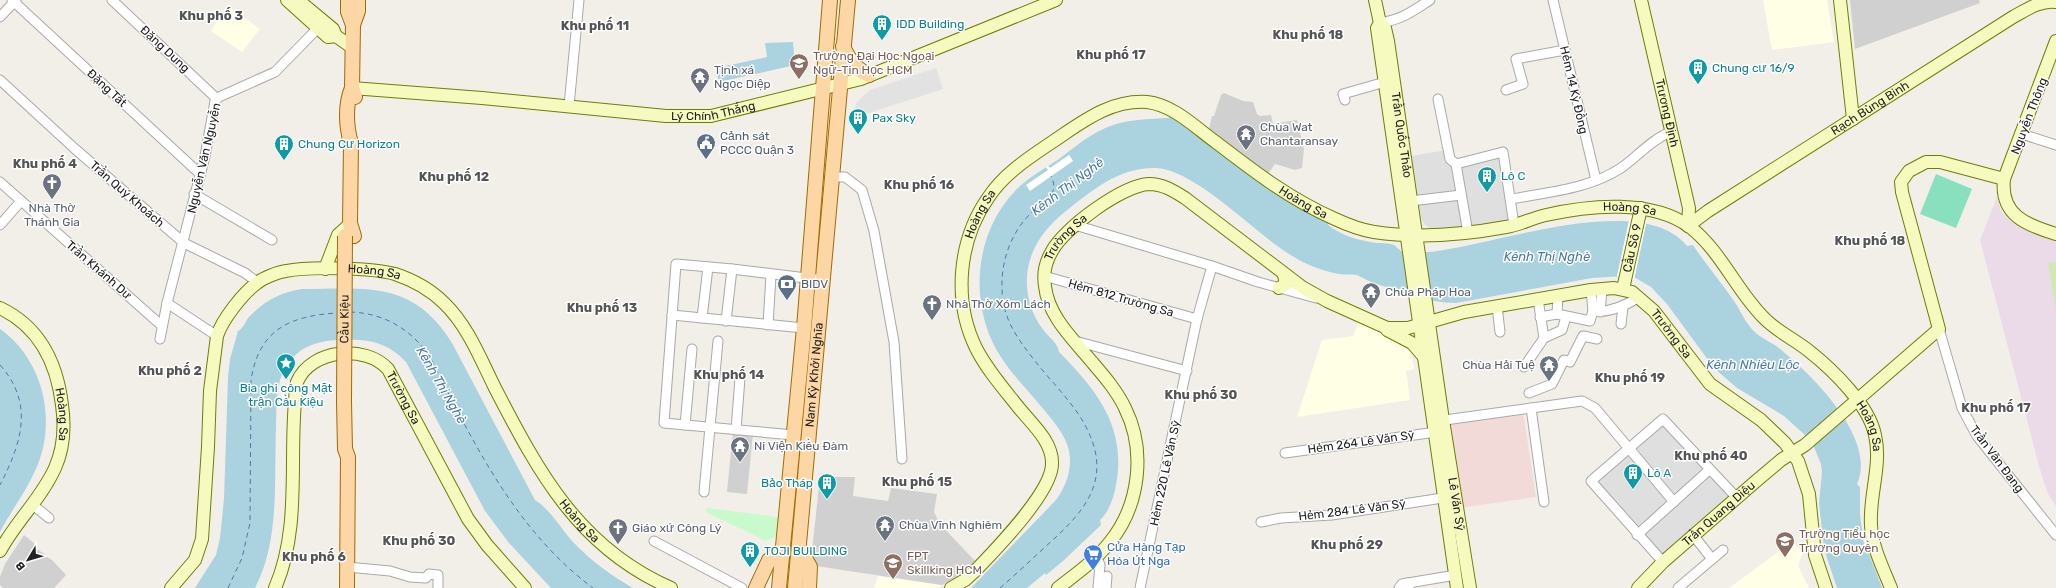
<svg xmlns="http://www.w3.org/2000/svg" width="2056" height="588" font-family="Rubik,sans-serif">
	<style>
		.residential { fill: #e0dfdf }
		.commercial { fill: #f2dad9 }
		.industrial { fill: #ebdbe8 }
		.education { fill: #ffffe5 }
		.religious { fill: #d0d0d0 }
		.grass { fill: #cdebb0 }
		.park { fill: #c8facc }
		.pitch { fill: #88e0be }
		.parking { fill: #e2e2e2 }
		.water { fill: #aad3df }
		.pier { fill: #fff }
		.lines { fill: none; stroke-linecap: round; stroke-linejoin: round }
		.ferry { stroke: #4a7aab; stroke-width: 1; stroke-dasharray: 5 4; stroke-linecap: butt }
		.street-casing { stroke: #a9a9a9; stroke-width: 11 }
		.secondary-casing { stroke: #707d05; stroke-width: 14 }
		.primary-casing { stroke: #a06b00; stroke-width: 16 }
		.street { stroke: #fff; stroke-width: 9 }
		.secondary { stroke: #f7fabf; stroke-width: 12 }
		.primary { stroke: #fcd6a4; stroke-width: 14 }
		.primary-bridge-casing { stroke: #a06b00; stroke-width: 16; stroke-linecap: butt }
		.primary-bridge { stroke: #fcd6a4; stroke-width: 14 }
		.labels { text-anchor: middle; stroke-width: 3; stroke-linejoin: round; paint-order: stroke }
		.culture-label { font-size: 12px; fill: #0d838f; stroke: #fff; text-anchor: start }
		.street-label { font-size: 12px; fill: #222; stroke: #fff }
		.education-label { font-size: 12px; fill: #785e54; stroke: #fff; text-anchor: start }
		.worship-label { font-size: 12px; fill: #5b616d; stroke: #fff; text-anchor: start }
		.service-label { font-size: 12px; fill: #4e5e75; stroke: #fff; text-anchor: start }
		.shop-label { font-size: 12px; fill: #366cbe; stroke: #fff; text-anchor: start }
		.neighbourhood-label { font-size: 13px; font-weight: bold; fill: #555; stroke: #fff }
		.water-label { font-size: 13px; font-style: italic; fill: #4a7aab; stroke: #fff }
	</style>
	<rect width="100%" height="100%" fill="#f2efe9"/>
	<g class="residential">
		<path d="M 1447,150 L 1457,165 L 1503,157 L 1514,222 L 1439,235 L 1424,224 L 1421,217 L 1411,156 Z"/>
		<path d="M 1663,422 L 1732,499 L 1663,558 L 1595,482 Z"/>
	</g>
	<path class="commercial" d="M 1523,411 L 1536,497 L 1460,508 L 1447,422 Z"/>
	<path class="industrial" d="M 1997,197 L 2001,211 L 2010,221 L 2056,236 L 2056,506 L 2048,494 L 2039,466 L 1980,240 Z"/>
	<g class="education">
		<path d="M 1763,0 L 1827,0 L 1834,42 L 1772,50 Z"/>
		<path d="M 227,5 L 260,29 L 242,52 L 211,31 Z"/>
		<path d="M 1360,320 L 1390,335 L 1391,339 L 1411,352 L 1414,369 L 1406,371 L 1410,400 L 1297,417 L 1322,340 L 1353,336 Z"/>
		<path d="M 1792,542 L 1803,551 L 1798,566 L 1809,588 L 1729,588 Z"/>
		<path d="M 878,576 L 942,585 L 938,588 L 874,588 Z"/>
	</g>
	<g class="religious">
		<path d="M 1850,0 L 1979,0 L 1980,3 L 1855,49 Z"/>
		<path d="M 1224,93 L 1243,101 L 1253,102 L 1257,114 L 1260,116 L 1271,115 L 1273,124 L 1297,120 L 1304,149 L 1302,168 L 1295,170 L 1275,164 L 1268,174 L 1209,129 L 1212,116 L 1214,116 L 1221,95 Z"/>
		<path d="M 733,431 L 753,433 L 747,494 L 727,492 Z"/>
		<path d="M 820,477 L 855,477 L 853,496 L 888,501 L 891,488 L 937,494 L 934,512 L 940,524 L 975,561 L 965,572 L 942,585 L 816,566 L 811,560 Z"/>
		<path d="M 24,535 L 36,545 L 36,548 L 53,561 L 66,575 L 54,588 L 3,588 L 0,585 L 0,577 L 5,564 Z"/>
	</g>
	<path class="grass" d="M 2056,262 L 2056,310 L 2048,263 Z"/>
	<path class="park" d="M 707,508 L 777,517 L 779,519 L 777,536 L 766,541 L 706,512 L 705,510 Z"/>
	<path class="pitch" d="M 1936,174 L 1972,189 L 1956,228 L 1920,214 Z"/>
	<path class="parking" d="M 936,68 L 943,89 L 850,119 L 857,102 L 870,90 Z"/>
	<g class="water">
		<path d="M 793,42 L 795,65 L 719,82 L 716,68 L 767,57 L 765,43 Z"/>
		<path d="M 1169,113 L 1268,188 L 1330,222 L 1328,225 C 1342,236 1358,240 1376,243 C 1381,243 1388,243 1394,245 C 1396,246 1398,249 1401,251 C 1406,254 1421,253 1428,252 C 1490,247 1641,189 1687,246 L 1693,245 C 1706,265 1723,284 1736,304 C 1742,314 1748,327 1757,334 C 1763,339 1773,343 1780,349 C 1811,374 1878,439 1857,484 L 1860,487 L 1860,515 L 1864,545 L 1869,554 L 1882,588 L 1837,588 L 1824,549 L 1819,503 L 1822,472 L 1821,464 L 1814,447 L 1806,436 L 1784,416 L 1737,388 L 1714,368 L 1667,304 L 1651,287 L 1634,277 L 1626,276 L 1592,278 L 1456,303 C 1427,303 1398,291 1371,282 C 1366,280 1362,277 1357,275 C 1352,274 1345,275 1339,274 C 1321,271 1302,263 1286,252 C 1252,230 1195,170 1156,168 C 1120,167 1092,190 1066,211 C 1042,230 1025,255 1027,286 C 1028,303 1034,319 1046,333 C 1051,339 1058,344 1059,352 C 1097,390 1127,428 1116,485 C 1114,497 1109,512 1100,520 L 1101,525 L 1063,561 L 1046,575 L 1045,573 L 1027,588 L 971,588 L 1056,500 C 1068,484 1074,463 1067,444 C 1062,431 1053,421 1045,411 C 1027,389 1004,367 992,341 C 970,292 977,231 1015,191 C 1027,178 1044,169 1059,159 C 1076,146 1092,132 1113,125 C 1131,119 1151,119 1169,118 Z"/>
		<path d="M 302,289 C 367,289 413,280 452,343 L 535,500 C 551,510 561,529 574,543 C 591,561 612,576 633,588 L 551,588 L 509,543 L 485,511 L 406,362 C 387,342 368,339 343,340 C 321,340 300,345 287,365 C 275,382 277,407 276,427 C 274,480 280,540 255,588 L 195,588 L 216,555 L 220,538 L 224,499 L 228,377 L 230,359 L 238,331 C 244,328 245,321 249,317 C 264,301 281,292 302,289 Z"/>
		<path d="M 0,329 C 44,360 58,423 35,471 C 25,493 11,511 0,532 Z"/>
	</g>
	<g class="pier">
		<path d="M 1069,155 L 1073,161 L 1030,191 L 1026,185 L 1048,170 L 1046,167 L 1048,166 L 1050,168 Z"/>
		<path d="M 1630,216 L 1647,220 L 1634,280 L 1617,276 Z"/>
	</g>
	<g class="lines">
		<g class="ferry">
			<path d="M 350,312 C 384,313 411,329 430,357 C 473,442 515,530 593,588"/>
			<path d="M 0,365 C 35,404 21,444 0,485"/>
			<path d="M 228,588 L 242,558 L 250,523 L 251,380 C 259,329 290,316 337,313"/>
			<path d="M 1000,588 C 1015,575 1030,561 1045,547 C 1081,515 1113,483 1088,431 C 1076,405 1052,383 1035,361 C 1017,338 1002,318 1002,288 C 1001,261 1011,233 1030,214 C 1036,207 1047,202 1052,193 C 1055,188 1054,182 1051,176"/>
		</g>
		<g class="street-casing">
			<g id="street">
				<path d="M 12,0 L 200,174"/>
				<path d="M 112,0 L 216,98"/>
				<path d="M 1553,0 L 1596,180"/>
				<path d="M 0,17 L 16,0"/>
				<path d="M 1380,23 C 1403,19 1411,12 1430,0"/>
				<path d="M 0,80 L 74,148 L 184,243 L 245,273 L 257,282"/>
				<path d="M 1506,90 L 1523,84 L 1516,59 L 1565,50"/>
				<path d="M 1438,99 L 1450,159 L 1456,164 L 1468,233"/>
				<path d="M 1345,100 L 1343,94 L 1385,82"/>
				<path d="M 569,106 L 579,0"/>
				<path d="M 2022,134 L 2056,145"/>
				<path d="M 1456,164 L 1503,152 L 1514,225"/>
				<path d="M 833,177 L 845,177 L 862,190 L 874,231 L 894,342 L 902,459"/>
				<path d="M 0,182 L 162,326"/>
				<path d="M 194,194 L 272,240"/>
				<path d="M 1512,199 C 1548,192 1589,189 1621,168 C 1638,156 1652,139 1671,132"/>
				<path d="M 1411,201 L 1461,195"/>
				<path d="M 0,225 L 21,201"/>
				<path d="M 1075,225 L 1212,266"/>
				<path d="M 732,269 L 823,280"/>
				<path d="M 1044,276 L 1197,319"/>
				<path d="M 167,303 L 217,336"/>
				<path d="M 1497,306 L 1500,332"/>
				<path d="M 1593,311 C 1610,313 1625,306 1639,297"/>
				<path d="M 1600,312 L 1602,289"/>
				<path d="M 1557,314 L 1558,296"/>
				<path d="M 672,315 L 804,328"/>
				<path d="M 1540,317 L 1557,314 L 1590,321 L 1593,311 L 1591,290"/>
				<path d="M 702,318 L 708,267"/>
				<path d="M 726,321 L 732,269 L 676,264 L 664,423 L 793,435"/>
				<path d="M 1621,324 L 1623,307"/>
				<path d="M 768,325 L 771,275"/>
				<path d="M 1939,329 L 1962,408 L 1977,436 L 2056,535"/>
				<path d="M 1544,338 L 1562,330 L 1566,317"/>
				<path d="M 160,339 L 167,303 L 205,156 L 215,101 L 219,97 L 275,72 L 318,28"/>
				<path d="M 1075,341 L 1187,371"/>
				<path d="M 1524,367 L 1544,338 L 1538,299"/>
				<path d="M 1529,393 L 1552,384 L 1564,360 L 1570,362 L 1583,336 L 1597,339"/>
				<path d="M 1531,408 L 1544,502"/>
				<path d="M 1438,421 L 1582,401 L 1595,408 L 1674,502"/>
				<path d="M 685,425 L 692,349"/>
				<path d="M 736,430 L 740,378"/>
				<path d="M 1285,453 L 1436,432"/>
				<path d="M 704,492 L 718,341"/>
				<path d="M 33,505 L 49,518"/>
				<path d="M 1261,522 L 1281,518 L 1332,515 L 1449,497"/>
				<path d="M 1637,535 L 1709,470"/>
				<path d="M 1694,536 L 1712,559"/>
				<path d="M 654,541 L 742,588"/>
				<path d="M 1096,556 L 1100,565 L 1098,588"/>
				<path d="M 1663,562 L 1591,481 L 1663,419 L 1737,498"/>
				<path d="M 347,567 L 390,571 L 410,577 L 426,578 L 429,574 L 438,575 L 438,588"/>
				<path d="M 1106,588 L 1107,576"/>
				<path d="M 1140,588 L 1197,319 L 1212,266 L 1258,282 L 1316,298"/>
				<path d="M 1399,588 L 1402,584 L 1408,583"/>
				<path d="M 1409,588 L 1408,583 L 1456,575"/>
				<path d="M 1678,588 L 1723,550"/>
			</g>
		</g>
		<g class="secondary-casing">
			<g id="secondary">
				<path d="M 287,0 L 328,37 L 336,36"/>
				<path d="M 298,0 L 333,29 L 336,36 L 353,48"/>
				<path id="s1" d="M 1375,0 L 1380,23 L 1385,28 L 1388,41 L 1443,420 L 1470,588"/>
				<path id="s2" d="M 1641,0 L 1689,208 L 1688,226"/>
				<path d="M 1840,0 L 1853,119"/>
				<path d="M 1380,23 L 1377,28 L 1457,588"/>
				<path d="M 2056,41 L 2004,179 C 2000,215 2026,225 2056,234"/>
				<path id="s3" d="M 352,88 L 482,98 L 666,116 L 711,116 L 861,79 L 1056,0"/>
				<path id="s4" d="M 1688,226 L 1708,211 L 2013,17 C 2026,10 2040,0 2056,2"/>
				<path d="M 325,269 L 338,235 L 349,225"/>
				<path d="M 1279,288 L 1286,284 L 1284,275"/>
				<path id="s5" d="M 1623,289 L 1641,208"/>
				<path id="s6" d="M 0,308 C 40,327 57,363 62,405 C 65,426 64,448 55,468 C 41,499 16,521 0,551"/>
				<path d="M 1387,330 L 1412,343 L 1425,358"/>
				<path id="s7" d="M 171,588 L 195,560 L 202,539 L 208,447 L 210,391 L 217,336 C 222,320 243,293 257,283 C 263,278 278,272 286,271 C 309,266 373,268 395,274 C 413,280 431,290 444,303 C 468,326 481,360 495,388 C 539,473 579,548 671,588"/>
				<path id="s8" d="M 275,588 C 303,524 287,449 297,382 C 311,349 365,344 388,369 L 468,519 L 487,545 L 525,588"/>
				<path id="s9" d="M 951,588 L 965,580 L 976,570 C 996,549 1052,492 1052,464 C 1053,442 1032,424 1019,408 C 1004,389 987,370 976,348 C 953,301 958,241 988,198 C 1006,170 1037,153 1064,134 C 1089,117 1114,100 1147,102 C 1174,105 1196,128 1217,143 C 1256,173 1290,199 1335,219 C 1348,225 1361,230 1374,232 C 1419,239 1462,235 1506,227 C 1520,225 1532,218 1546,215 C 1590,205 1652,199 1690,227 C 1721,251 1736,290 1763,317 C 1776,331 1794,339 1809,351 C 1833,370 1869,405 1875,435 C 1882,465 1869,495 1871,525 C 1872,547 1883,568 1891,588"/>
				<path id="s10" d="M 1058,588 C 1076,574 1096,560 1110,542 C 1140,505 1146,450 1125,408 C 1117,391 1104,376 1092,362 C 1073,339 1048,316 1045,286 C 1043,274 1046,261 1052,251 C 1064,228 1123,185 1149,184 C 1163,184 1174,191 1185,198 L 1302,287 L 1327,301 L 1387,328 L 1408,328 L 1464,312 L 1591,290 L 1614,288 L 1632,292 L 1654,311 L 1710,384 L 1761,420 L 1785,443 L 1798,461 L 1809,494 L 1815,555 L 1826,588"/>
				<path id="s11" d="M 1638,588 L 1663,562 L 1755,482 L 1781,460 L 1805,445 L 1939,329 L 1902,192 L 1901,182 L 1909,171 L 1926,162 L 1940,162 L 2004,179"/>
			</g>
		</g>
		<g class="primary-casing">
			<g id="primary">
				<path d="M 348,0 L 348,12 L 353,25 L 352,88 L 355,97"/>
				<path d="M 353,25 L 358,11 L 358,0"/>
				<path d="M 843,46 C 848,58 857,70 869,75"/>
				<path d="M 352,88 C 345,104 346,126 351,143 L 350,223 L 354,236"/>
				<path d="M 344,402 L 345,449 L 348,457 L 347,588"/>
				<path d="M 800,549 L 810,567 L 809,588"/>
				<path d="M 756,588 L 769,560 L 783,549"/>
				<path d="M 779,588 L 804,328 L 830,0"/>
				<path id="s12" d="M 795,588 L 848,0"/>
			</g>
		</g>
		<use href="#street" class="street"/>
		<use href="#secondary" class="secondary"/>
		<use href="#primary" class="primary"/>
		<g class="primary-bridge-casing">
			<g id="primary-bridge">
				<path id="s13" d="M 344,402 L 345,236"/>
			</g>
		</g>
		<use href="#primary-bridge" class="primary-bridge"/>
	</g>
	<defs>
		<g id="building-pin" transform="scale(1)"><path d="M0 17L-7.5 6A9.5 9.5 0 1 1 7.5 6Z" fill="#0f9aa8" stroke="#fff"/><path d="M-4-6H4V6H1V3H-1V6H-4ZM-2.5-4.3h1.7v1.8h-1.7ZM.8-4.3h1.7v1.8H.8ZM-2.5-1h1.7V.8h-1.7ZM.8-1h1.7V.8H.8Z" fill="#fff"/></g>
		<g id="university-pin" transform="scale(1)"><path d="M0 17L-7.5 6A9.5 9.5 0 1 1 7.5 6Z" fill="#8d6e63" stroke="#fff"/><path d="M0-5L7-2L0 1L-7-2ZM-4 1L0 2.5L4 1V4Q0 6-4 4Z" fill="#fff"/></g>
		<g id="temple-pin" transform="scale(1)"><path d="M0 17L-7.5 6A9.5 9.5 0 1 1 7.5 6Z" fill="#6b7280" stroke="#fff"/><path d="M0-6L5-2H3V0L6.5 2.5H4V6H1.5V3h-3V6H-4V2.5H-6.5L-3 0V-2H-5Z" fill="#fff"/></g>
		<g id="civic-pin" transform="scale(1)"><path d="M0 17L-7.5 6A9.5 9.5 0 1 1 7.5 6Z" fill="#5c6f8a" stroke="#fff"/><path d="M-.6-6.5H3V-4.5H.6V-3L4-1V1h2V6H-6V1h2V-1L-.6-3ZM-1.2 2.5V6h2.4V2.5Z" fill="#fff"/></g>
		<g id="church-pin" transform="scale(1)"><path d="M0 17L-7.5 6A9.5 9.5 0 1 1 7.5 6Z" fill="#6b7280" stroke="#fff"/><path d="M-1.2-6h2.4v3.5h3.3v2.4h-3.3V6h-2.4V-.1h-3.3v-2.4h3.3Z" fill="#fff"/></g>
		<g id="bank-pin" transform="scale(1)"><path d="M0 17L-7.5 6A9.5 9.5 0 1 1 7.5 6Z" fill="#5c6f8a" stroke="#fff"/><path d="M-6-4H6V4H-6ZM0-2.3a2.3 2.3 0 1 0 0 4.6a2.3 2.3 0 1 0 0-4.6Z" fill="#fff"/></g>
		<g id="sight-pin" transform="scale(1)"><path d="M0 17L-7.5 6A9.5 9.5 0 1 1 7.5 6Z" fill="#0f9aa8" stroke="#fff"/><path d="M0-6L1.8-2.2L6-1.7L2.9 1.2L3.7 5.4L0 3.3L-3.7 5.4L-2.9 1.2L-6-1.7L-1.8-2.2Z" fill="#fff"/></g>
		<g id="school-pin" transform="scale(1)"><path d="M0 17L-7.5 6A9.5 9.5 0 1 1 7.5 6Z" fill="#8d6e63" stroke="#fff"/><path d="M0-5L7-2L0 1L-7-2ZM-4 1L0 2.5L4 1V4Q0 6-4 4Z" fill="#fff"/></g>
		<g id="supermarket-pin" transform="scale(1)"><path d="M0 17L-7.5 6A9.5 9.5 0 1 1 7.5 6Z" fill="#3f7fe0" stroke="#fff"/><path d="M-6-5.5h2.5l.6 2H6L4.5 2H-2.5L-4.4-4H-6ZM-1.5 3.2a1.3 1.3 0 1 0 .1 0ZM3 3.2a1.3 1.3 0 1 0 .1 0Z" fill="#fff"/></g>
	</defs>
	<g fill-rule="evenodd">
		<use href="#building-pin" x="882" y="24"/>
		<use href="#university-pin" x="799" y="63"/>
		<use href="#building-pin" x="1698" y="68"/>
		<use href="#temple-pin" x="700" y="77"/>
		<use href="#building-pin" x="858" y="118"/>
		<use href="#temple-pin" x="1246" y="134"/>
		<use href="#civic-pin" x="706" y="143"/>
		<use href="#building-pin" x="284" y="144"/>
		<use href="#building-pin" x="1487" y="176"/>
		<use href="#church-pin" x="52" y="183"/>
		<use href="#bank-pin" x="787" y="284"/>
		<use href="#temple-pin" x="1371" y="292"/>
		<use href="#church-pin" x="932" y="304"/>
		<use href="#sight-pin" x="286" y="363"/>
		<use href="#temple-pin" x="1549" y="365"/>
		<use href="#temple-pin" x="740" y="446"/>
		<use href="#building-pin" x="1633" y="473"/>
		<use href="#building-pin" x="827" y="483"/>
		<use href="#temple-pin" x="885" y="525"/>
		<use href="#church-pin" x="618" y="528"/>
		<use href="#school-pin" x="1785" y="541"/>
		<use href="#building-pin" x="750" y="551"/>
		<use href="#supermarket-pin" x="1093" y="554"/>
		<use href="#university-pin" x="893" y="563"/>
	</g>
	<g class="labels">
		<g class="culture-label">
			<text x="896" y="28">IDD Building</text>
			<text x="1712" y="72">Chung cư 16/9</text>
			<text x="872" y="122">Pax Sky</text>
			<text x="298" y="148">Chung Cư Horizon</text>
			<text x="1501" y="180">Lô C</text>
			<text x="286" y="392" text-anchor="middle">Bia ghi công Mặt<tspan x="286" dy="14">trận Cầu Kiệu</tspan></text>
			<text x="1647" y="477">Lô A</text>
			<text x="813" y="487" text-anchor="end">Bảo Tháp</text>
			<text x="764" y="555">TOJI BUILDING</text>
		</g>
		<g class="street-label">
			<text transform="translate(165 49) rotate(43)" y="4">Đặng Dung</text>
			<text transform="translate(107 88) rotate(43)" y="4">Ðặng Tất</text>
			<text transform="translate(1574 90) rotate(77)" y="4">Hẻm 14 Kỳ Ðồng</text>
			<text dy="4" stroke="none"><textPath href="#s4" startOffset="217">Rạch Bùng Binh</textPath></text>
			<text dy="4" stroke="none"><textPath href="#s3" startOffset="363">Lý Chính Thắng</textPath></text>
			<text dy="4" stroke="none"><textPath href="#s2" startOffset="116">Trương Định</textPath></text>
			<text transform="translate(2029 116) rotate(-69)" y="4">Nguyễn Thông</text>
			<text dy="4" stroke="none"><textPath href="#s1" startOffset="139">Trần Quốc Thảo</textPath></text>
			<text transform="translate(204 158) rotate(-77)" y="4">Nguyễn Văn Nguyễn</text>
			<text transform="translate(127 194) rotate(41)" y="4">Trần Quý Khoách</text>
			<text dy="4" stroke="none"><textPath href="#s9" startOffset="839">Hoàng Sa</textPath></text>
			<text dy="4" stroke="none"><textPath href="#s9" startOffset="1175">Hoàng Sa</textPath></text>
			<text dy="4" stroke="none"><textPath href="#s9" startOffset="443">Hoàng Sa</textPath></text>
			<text dy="4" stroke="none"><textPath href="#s10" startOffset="415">Trường Sa</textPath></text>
			<text dy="4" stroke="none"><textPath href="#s5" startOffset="42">Cầu Số 9</textPath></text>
			<text transform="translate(99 270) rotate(41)" y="4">Trần Khánh Dư</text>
			<text dy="4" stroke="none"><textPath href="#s7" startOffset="450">Hoàng Sa</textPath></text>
			<text transform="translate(1121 298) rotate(16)" y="4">Hẻm 812 Trường Sa</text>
			<text dy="4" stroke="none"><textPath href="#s13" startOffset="83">Cầu Kiệu</textPath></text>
			<text dy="4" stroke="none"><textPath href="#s10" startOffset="1104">Trường Sa</textPath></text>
			<text dy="4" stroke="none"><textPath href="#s12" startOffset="214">Nam Kỳ Khởi Nghĩa</textPath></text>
			<text dy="4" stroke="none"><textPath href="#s8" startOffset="347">Trường Sa</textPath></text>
			<text dy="4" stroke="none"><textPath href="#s6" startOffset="130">Hoàng Sa</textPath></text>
			<text dy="4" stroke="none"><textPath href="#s9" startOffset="1511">Hoàng Sa</textPath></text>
			<text transform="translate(1361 442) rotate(-8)" y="4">Hẻm 264 Lê Văn Sỹ</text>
			<text transform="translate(1997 459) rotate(53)" y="4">Trần Văn Ðang</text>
			<text transform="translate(1165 473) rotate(-78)" y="4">Hẻm 220 Lê Văn Sỹ</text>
			<text dy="4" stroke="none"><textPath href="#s1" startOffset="512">Lê Văn Sỹ</textPath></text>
			<text transform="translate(1352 510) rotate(-7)" y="4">Hẻm 284 Lê Văn Sỹ</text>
			<text dy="4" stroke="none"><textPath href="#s11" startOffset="110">Trần Quang Diệu</textPath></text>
			<text dy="4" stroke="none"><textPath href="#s7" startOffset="786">Hoàng Sa</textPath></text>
		</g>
		<g class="education-label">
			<text x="813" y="60">Trường Đại Học Ngoại<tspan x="813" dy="14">Ngữ-Tin Học HCM</tspan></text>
			<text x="1799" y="538">Trường Tiểu học<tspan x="1799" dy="14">Trương Quyền</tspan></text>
			<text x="907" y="560">FPT<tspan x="907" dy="14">Skillking HCM</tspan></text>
		</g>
		<g class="worship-label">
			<text x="714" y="74">Tịnh xá<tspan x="714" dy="14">Ngọc Diệp</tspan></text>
			<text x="1260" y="131">Chùa Wat<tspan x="1260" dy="14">Chantaransay</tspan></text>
			<text x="52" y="212" text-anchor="middle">Nhà Thờ<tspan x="52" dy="14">Thánh Gia</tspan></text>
			<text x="1385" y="296">Chùa Pháp Hoa</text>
			<text x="946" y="308">Nhà Thờ Xóm Lách</text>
			<text x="1535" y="369" text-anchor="end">Chùa Hải Tuệ</text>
			<text x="754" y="450">Ni Viện Kiều Đàm</text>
			<text x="899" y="529">Chùa Vĩnh Nghiêm</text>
			<text x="632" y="532">Giáo xứ Công Lý</text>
		</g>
		<g class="service-label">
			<text x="720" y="140">Cảnh sát<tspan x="720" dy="14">PCCC Quận 3</tspan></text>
			<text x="801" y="288">BIDV</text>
		</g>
		<g class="shop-label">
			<text x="1107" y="551">Cửa Hàng Tạp<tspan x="1107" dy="14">Hóa Út Nga</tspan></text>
		</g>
		<g class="neighbourhood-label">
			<text x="211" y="20">Khu phố 3</text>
			<text x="595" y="30">Khu phố 11</text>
			<text x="1308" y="39">Khu phố 18</text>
			<text x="1111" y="59">Khu phố 17</text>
			<text x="45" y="168">Khu phố 4</text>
			<text x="454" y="181">Khu phố 12</text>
			<text x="919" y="189">Khu phố 16</text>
			<text x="1870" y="245">Khu phố 18</text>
			<text x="602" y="312">Khu phố 13</text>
			<text x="170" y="375">Khu phố 2</text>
			<text x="729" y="379">Khu phố 14</text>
			<text x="1630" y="382">Khu phố 19</text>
			<text x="1201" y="399">Khu phố 30</text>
			<text x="1996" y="412">Khu phố 17</text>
			<text x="1711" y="460">Khu phố 40</text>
			<text x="917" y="486">Khu phố 15</text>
			<text x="419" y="545">Khu phố 30</text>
			<text x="1347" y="549">Khu phố 29</text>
			<text x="314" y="561">Khu phố 6</text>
		</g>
		<g class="water-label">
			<text transform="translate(1067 186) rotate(-37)" y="5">Kênh Thị Nghè</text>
			<text x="1547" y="261">Kênh Thị Nghè</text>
			<text x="1753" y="369">Kênh Nhiêu Lộc</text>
			<text transform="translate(442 385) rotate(60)" y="5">Kênh Thị Nghè</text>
		</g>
	</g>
	<g transform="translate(28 560) rotate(232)" stroke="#ffffff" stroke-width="3" paint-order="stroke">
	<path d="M0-3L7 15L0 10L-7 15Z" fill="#222222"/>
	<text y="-6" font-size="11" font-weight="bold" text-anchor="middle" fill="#222222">B</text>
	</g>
</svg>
